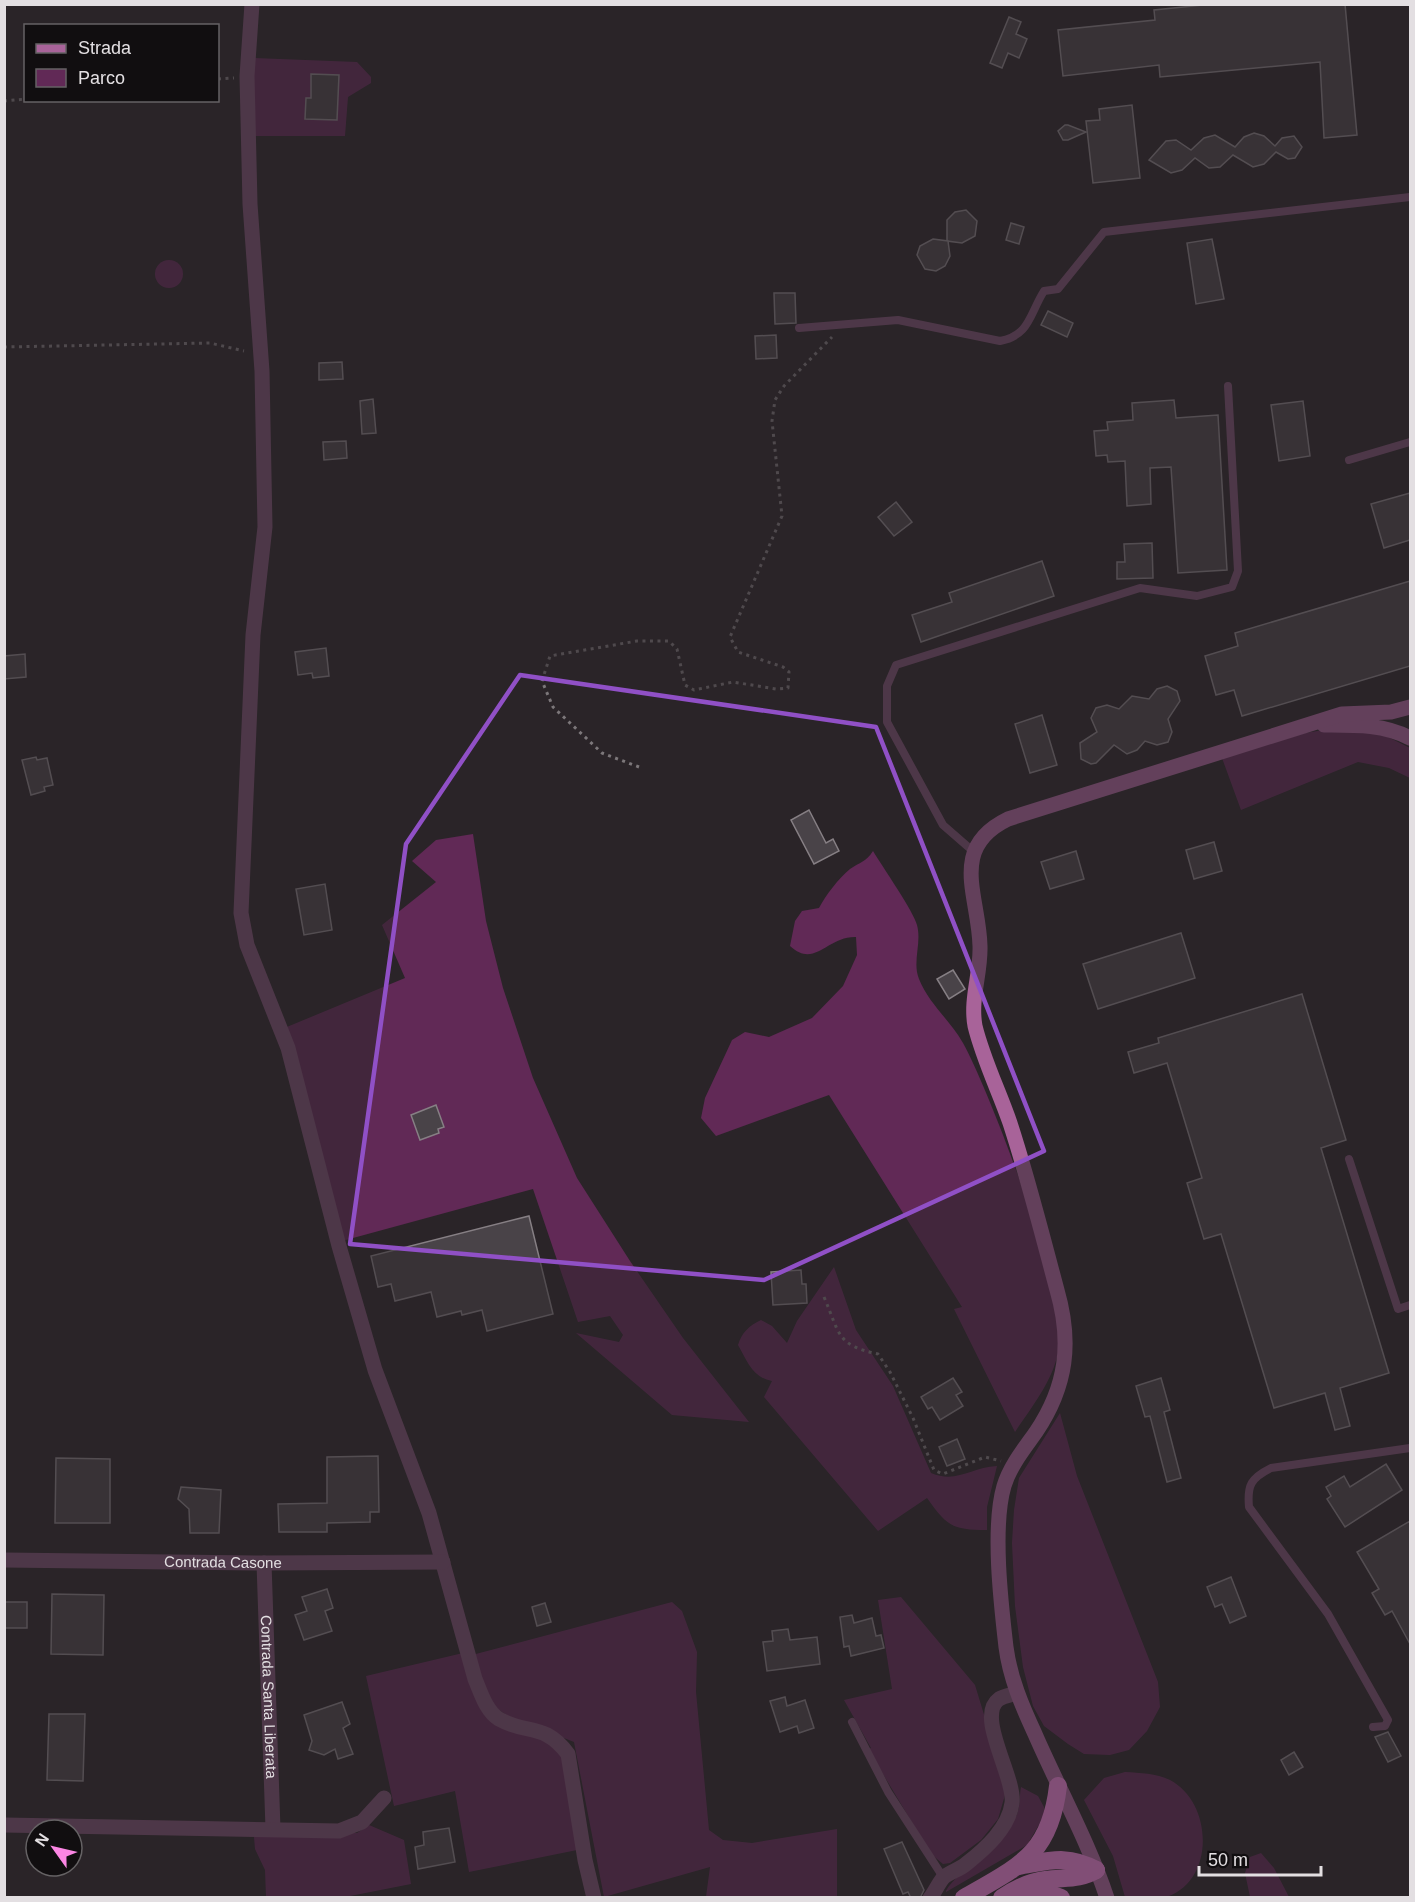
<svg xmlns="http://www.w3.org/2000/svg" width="1415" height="1902" font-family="Arial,sans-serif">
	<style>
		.green { fill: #612956 }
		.building { fill: #494348; stroke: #867f84; stroke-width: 1.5 }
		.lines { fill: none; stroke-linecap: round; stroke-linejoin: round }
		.path { stroke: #7c777a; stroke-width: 3; stroke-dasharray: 3 4.5; stroke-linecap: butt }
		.lane { stroke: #794e6f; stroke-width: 8 }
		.street { stroke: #794e6f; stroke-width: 15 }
		.secondary { stroke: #a86399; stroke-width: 15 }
		.highway { stroke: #ec81d6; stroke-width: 18 }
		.marked { fill: none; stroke: #9050c6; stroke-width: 4.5; stroke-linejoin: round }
		.labels { text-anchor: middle; stroke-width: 5; stroke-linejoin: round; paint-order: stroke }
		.street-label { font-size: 15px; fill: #e3dfe2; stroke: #110e10 }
	</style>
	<rect width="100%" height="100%" fill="#2a2428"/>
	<g class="green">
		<path d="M 251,58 L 357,62 L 371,77 L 371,83 L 348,97 L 345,136 L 251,136 Z"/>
		<circle cx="169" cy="274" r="14"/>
		<path d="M 1336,728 L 1376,731 L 1410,748 L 1410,778 L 1389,768 L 1358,762 L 1241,810 L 1222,758 L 1305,733 Z"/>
		<path d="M 473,834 L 486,921 L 503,988 L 533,1078 L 577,1178 L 630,1261 L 683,1338 L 749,1422 L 672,1415 L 576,1333 L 619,1342 L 623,1335 L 610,1316 L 578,1322 L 533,1189 L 342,1241 L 282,1029 L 405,978 L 382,925 L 436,882 L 412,861 L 436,840 Z"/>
		<path d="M 873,851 C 882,866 914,912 917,925 C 922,943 912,962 919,979 C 929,1004 950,1020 963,1043 C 991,1094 1070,1300 1058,1353 C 1052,1382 1031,1408 1015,1432 L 954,1309 L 962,1307 L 829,1095 L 716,1136 L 701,1118 L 705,1098 L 726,1053 L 732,1040 L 745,1032 L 769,1037 L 812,1018 L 843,986 L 857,955 L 856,937 C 827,936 815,969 790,946 L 795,921 L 802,911 L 819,908 C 826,895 838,879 850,869 C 860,862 866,862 873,851 Z"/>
		<path d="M 834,1267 L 856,1330 L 893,1386 L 931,1473 C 957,1484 971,1467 997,1466 L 987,1507 L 987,1530 C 952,1530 947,1526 927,1498 L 878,1531 L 764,1397 L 772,1381 C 753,1378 747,1361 738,1345 C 742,1332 749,1326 761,1320 L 772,1326 L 787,1343 L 797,1321 Z"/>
		<path d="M 1060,1413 L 1077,1476 L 1158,1682 L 1160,1707 L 1147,1731 L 1129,1750 L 1110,1755 L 1084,1754 L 1068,1744 L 1044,1726 L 1033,1706 L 1023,1667 L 1015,1606 L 1012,1543 L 1014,1510 L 1019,1478 Z"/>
		<path d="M 901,1597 L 975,1685 L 1003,1777 L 1005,1795 L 998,1819 L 981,1840 L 950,1863 L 943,1864 L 931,1854 L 868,1749 L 871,1748 L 844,1700 L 892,1689 L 878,1600 Z"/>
		<path d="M 672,1602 L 682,1611 L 697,1652 L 696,1692 L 709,1830 L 723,1840 L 752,1843 L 837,1829 L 837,1897 L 706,1897 L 710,1867 L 604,1897 L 574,1742 C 553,1733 511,1722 496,1707 C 483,1694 479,1672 472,1655 Z"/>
		<path d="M 463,1653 L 487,1710 L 540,1734 L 568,1761 L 577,1850 L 469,1872 L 455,1791 L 394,1806 L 366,1676 Z"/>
		<path d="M 1125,1772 C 1140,1773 1156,1773 1170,1780 C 1215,1804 1215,1886 1162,1898 C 1151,1900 1136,1898 1125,1897 L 1113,1856 L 1084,1800 L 1104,1778 Z"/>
		<path d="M 1021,1787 L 1038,1796 L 1044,1807 L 1044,1816 L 1027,1845 L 946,1892 C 947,1882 1006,1834 1015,1818 C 1021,1809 1019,1797 1021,1787 Z"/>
		<path d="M 369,1825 L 404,1840 L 411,1884 L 345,1897 L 266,1897 L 265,1870 L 255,1849 L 254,1837 L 263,1834 L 357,1833 Z"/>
		<path d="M 1261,1853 L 1274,1868 L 1289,1897 L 1250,1897 L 1245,1873 L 1250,1857 Z"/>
	</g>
	<g class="building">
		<path d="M 1213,4 L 1345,4 L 1357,135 L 1324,138 L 1320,62 L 1160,77 L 1159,65 L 1063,76 L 1058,30 L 1155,20 L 1154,10 Z"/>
		<path d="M 1009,17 L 1021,22 L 1016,34 L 1027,39 L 1019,58 L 1008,53 L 1002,68 L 990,63 Z"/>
		<path d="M 311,74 L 339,75 L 337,120 L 305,119 L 306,98 L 311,98 Z"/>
		<path d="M 1132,105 L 1140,178 L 1093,183 L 1086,121 L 1100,120 L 1099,109 Z"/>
		<path d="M 1065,125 L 1068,125 L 1086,132 L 1068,140 L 1063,140 L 1058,131 Z"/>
		<path d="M 1254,133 L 1264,136 L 1275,146 L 1282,138 L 1294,136 L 1302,147 L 1295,158 L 1288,159 L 1276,152 L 1264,164 L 1253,167 L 1233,155 L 1220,167 L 1209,168 L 1195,158 L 1182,170 L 1171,173 L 1149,160 L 1166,141 L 1176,140 L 1191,150 L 1204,138 L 1215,135 L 1235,147 L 1244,137 Z"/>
		<path d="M 966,210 L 977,221 L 975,236 L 962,243 L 947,241 L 947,220 L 955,212 Z"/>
		<path d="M 1011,223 L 1024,227 L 1019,244 L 1006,240 Z"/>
		<path d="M 933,239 L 948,241 L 950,256 L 945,266 L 936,271 L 925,269 L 917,255 L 920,246 Z"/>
		<path d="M 1212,239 L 1224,299 L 1196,304 L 1187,243 Z"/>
		<path d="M 774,293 L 795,293 L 796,323 L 775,324 Z"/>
		<path d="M 1048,311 L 1073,323 L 1067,337 L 1041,325 Z"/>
		<path d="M 776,335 L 777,358 L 756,359 L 755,336 Z"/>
		<path d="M 342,362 L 343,379 L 319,380 L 319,363 Z"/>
		<path d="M 373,399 L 376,433 L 362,434 L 360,401 Z"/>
		<path d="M 1174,400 L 1176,418 L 1218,415 L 1227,570 L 1178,573 L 1171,467 L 1150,468 L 1151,504 L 1127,506 L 1125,461 L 1108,462 L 1107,455 L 1096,456 L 1094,431 L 1108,430 L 1107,422 L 1133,420 L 1132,403 Z"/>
		<path d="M 1303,401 L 1310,456 L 1279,461 L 1271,405 Z"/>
		<path d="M 346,441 L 347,458 L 324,460 L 323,442 Z"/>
		<path d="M 1410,493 L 1410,540 L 1384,548 L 1371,504 Z"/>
		<path d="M 896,502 L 912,522 L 894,536 L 878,517 Z"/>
		<path d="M 1152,543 L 1153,578 L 1117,579 L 1117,562 L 1125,562 L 1124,544 Z"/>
		<path d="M 1042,561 L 1054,596 L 921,642 L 912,615 L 952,602 L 949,593 Z"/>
		<path d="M 1410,581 L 1410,666 L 1242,716 L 1234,690 L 1216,695 L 1205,656 L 1238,646 L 1235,633 Z"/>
		<path d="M 326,648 L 329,676 L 313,678 L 312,673 L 298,675 L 295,652 Z"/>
		<path d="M 25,654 L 26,677 L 4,679 L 4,656 Z"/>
		<path d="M 1167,686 L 1177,691 L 1180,701 L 1168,719 L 1172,732 L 1168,742 L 1157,745 L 1145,741 L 1137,750 L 1127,754 L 1114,745 L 1096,763 L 1091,764 L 1081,759 L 1080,743 L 1097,732 L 1091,718 L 1096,708 L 1107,705 L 1119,709 L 1132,696 L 1149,699 L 1157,689 Z"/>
		<path d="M 1042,715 L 1057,765 L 1030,773 L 1015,724 Z"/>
		<path d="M 36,757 L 37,760 L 47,758 L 53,785 L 44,787 L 45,791 L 31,795 L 22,760 Z"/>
		<path d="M 809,810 L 826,843 L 833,839 L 839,851 L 814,864 L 791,820 Z"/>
		<path d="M 1214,842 L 1222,871 L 1194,879 L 1186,850 Z"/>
		<path d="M 1076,851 L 1084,879 L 1050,889 L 1041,862 Z"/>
		<path d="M 325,884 L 332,930 L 304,935 L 296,889 Z"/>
		<path d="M 1181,933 L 1195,978 L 1098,1009 L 1083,964 Z"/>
		<path d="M 953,970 L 965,989 L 949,999 L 937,979 Z"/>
		<path d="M 1302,994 L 1346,1140 L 1321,1148 L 1389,1373 L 1340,1388 L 1350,1426 L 1335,1430 L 1325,1393 L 1274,1408 L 1221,1234 L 1204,1239 L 1187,1183 L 1202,1178 L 1167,1063 L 1134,1073 L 1128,1052 L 1159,1043 L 1158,1038 Z"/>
		<path d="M 436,1105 L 444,1127 L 438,1129 L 439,1133 L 420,1140 L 411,1115 Z"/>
		<path d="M 529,1216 L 553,1314 L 487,1331 L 482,1310 L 462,1315 L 461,1311 L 437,1317 L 431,1292 L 395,1301 L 391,1284 L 378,1287 L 371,1256 Z"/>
		<path d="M 801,1270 L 802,1284 L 806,1284 L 807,1303 L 773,1305 L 771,1272 Z"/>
		<path d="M 953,1378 L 962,1392 L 956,1395 L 963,1406 L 940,1420 L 932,1407 L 928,1409 L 921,1397 Z"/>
		<path d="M 1161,1378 L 1170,1410 L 1164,1412 L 1181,1478 L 1167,1482 L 1150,1416 L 1145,1417 L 1136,1386 Z"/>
		<path d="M 957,1439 L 965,1459 L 947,1466 L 939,1447 Z"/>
		<path d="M 378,1456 L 379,1512 L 370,1512 L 370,1522 L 327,1523 L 327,1532 L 279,1532 L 278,1504 L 327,1503 L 327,1457 Z"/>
		<path d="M 56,1458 L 110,1459 L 110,1523 L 55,1523 Z"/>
		<path d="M 1386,1464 L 1402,1490 L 1345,1527 L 1327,1499 L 1331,1496 L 1326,1487 L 1344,1476 L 1350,1487 Z"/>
		<path d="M 181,1487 L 221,1490 L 219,1533 L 190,1533 L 189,1509 L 178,1499 Z"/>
		<path d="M 1410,1521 L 1410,1644 L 1392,1611 L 1385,1615 L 1372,1593 L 1379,1589 L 1357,1552 Z"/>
		<path d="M 1231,1577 L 1246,1616 L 1230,1623 L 1222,1604 L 1215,1607 L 1207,1587 Z"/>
		<path d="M 327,1589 L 333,1608 L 325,1611 L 332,1631 L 304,1640 L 295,1615 L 307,1611 L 302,1597 Z"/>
		<path d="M 52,1594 L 104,1595 L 103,1655 L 51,1654 Z"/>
		<rect x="4" y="1602" width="23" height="26"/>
		<path d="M 545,1603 L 551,1622 L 537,1626 L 532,1607 Z"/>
		<path d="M 852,1615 L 854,1623 L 872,1618 L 876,1636 L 881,1635 L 884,1648 L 851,1656 L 849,1646 L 844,1647 L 840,1617 Z"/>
		<path d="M 788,1629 L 790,1640 L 817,1637 L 820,1664 L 767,1671 L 763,1642 L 773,1641 L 772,1631 Z"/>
		<path d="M 785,1697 L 787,1706 L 805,1700 L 814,1728 L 799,1733 L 797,1726 L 780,1732 L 770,1701 Z"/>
		<path d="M 342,1702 L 350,1724 L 343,1728 L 353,1754 L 338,1759 L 335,1749 L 324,1755 L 309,1750 L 312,1741 L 304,1715 Z"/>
		<path d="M 49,1714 L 85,1714 L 83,1781 L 47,1780 Z"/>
		<path d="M 1388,1732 L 1401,1756 L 1388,1762 L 1375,1737 Z"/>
		<path d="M 1294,1752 L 1303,1767 L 1289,1775 L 1281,1760 Z"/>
		<path d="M 449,1828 L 455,1862 L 418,1869 L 415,1847 L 424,1845 L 423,1832 Z"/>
		<path d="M 902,1842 L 924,1890 L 920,1898 L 911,1898 L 908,1892 L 903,1894 L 884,1849 Z"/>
	</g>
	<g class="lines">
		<g class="path">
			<path d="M 218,79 L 234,78"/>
			<path d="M 4,101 L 26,99"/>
			<path d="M 4,347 L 210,343 L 244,351"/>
			<path d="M 639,767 L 602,753 L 553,707 L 542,681 L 550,656 L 637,641 L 669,641 L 677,649 L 685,685 L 694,690 L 733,682 L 776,689 L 788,688 L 789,672 L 783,667 L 738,652 L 730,637 L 782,516 L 772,421 L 775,400 L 784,386 L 832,337"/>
			<path d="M 824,1297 C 840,1334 836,1345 878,1354 L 890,1372 L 913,1418 L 934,1470 L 943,1474 L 985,1457 L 1001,1461"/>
		</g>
		<g class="lane">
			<path d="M 799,328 L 898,320 L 1000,341 C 1030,335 1029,315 1044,291 L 1058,289 L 1104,232 L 1410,197"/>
			<path d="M 1349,460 L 1410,442"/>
			<path d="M 974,852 L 943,825 L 887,722 L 887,686 L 896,665 L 1140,588 L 1197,596 L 1232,587 L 1238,571 L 1228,386"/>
			<path d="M 1349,1159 L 1398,1309 L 1410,1305"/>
			<path d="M 852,1722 L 888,1792 L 943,1877"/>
			<path d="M 1373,1727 L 1385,1726 L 1388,1720 L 1328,1614 L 1249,1507 C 1247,1485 1251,1478 1271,1468 L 1410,1448"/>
		</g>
		<g class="street">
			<path d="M 252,4 L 247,76 L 250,204 L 262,371 L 265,527 L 253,635 L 241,913 L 247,945 L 288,1048 L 339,1246 L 375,1370 L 429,1513 L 475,1679 C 481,1693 486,1711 499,1719 C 527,1735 544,1722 568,1754 L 585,1860 L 594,1898"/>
			<path id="s1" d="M 4,1560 L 264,1563 L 443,1562"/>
			<path id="s2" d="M 264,1563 L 273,1829"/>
			<path d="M 4,1825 L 339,1831 L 362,1822 L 384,1798"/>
			<path d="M 930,1898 C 935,1892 938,1884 943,1878 C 949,1872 959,1870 966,1864 C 985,1849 1009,1828 1012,1803 C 1016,1778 975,1716 999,1699 C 1004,1696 1011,1695 1017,1693"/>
		</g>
		<g class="secondary">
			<path d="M 1324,725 C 1354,725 1383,724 1410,738"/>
			<path d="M 1107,1898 C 1089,1843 1058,1787 1035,1734 C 1022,1706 1010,1678 1006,1647 C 1001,1604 992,1527 1004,1486 C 1010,1466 1024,1449 1036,1432 C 1067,1386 1072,1342 1057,1290 C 1042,1234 1028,1178 1010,1123 C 999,1091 983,1059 975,1026 C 970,999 981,973 980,946 C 979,896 948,848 1008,819 L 1342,714 L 1391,712 L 1410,707"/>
		</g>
		<g class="highway">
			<path d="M 1018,1866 C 1049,1861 1067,1854 1096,1870"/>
			<path d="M 1023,1891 L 1042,1891 L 1061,1898"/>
			<path d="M 964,1898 C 1019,1866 1050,1855 1058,1786"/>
			<path d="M 1002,1898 C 1015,1889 1029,1882 1045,1880 C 1064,1877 1079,1880 1096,1870"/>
		</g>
	</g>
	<path d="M0 0H1415V1902H0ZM 520,675 L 876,727 L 1044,1151 L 764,1280 L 350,1244 L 406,844 Z" fill="#2a2428" fill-opacity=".55" fill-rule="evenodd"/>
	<path class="marked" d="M 520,675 L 876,727 L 1044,1151 L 764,1280 L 350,1244 L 406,844 Z"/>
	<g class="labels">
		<g class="street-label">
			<text dy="5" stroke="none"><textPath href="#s1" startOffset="219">Contrada Casone</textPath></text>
			<text dy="5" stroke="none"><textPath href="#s2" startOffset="134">Contrada Santa Liberata</textPath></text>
		</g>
	</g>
	<rect width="1415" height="1902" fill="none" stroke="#e3dfe2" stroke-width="12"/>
	<rect x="24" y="24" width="195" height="78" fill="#110e10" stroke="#656264" stroke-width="1.5"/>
	<rect x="36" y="44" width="30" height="9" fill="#a86399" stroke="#656264" stroke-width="1.5"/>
	<text x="78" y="54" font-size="18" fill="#e3dfe2">Strada</text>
	<rect x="36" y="69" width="30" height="18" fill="#612956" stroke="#656264" stroke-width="1.5"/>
	<text x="78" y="84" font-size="18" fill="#e3dfe2">Parco</text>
	<g transform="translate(54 1848) rotate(304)"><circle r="28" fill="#110e10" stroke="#656264" stroke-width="1.5"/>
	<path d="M0-4.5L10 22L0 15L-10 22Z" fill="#fc86e4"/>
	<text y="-9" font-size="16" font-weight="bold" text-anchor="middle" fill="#e3dfe2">N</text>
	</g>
	<path d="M1199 1866v9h122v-9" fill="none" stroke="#e3dfe2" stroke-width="3"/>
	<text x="1208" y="1866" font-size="18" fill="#e3dfe2" stroke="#110e10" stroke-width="4.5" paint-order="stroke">50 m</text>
</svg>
